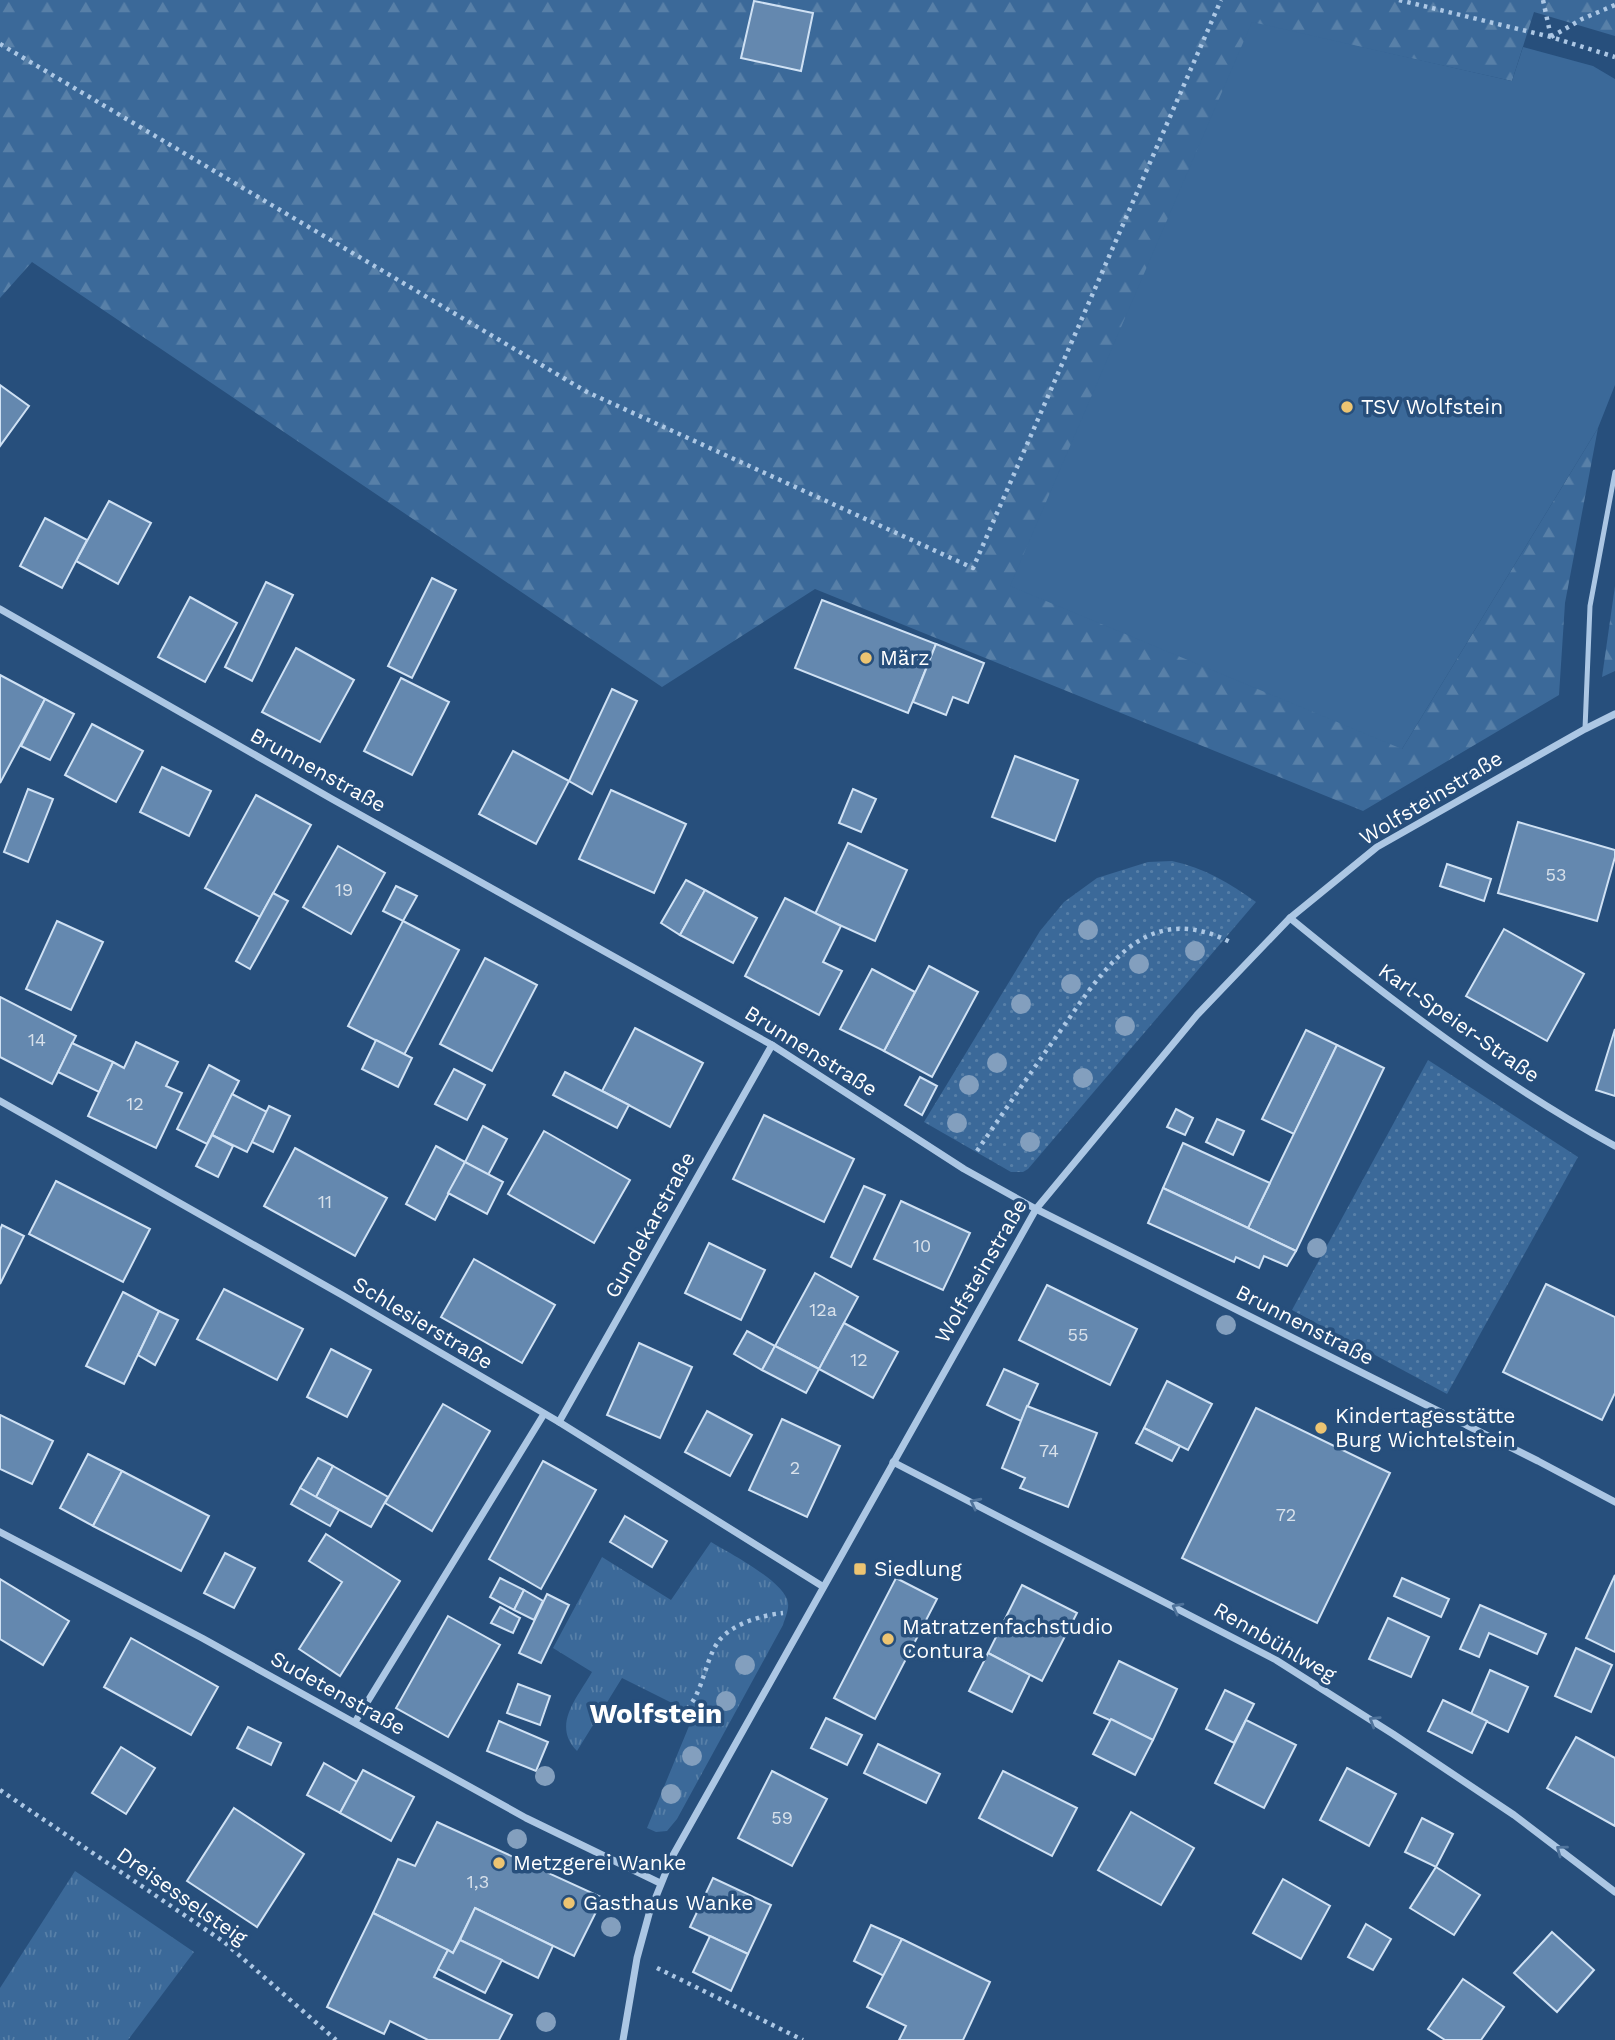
<svg xmlns="http://www.w3.org/2000/svg" width="1615" height="2040" font-family="'Work Sans',sans-serif">
	<style>
		.grass { fill: url(#grass-tufts) }
		.forest { fill: url(#forest-firs) }
		.park { fill: url(#park-dots) }
		.pitch { fill: #3b6999 }
		.building { fill: #6488af; stroke: #cfe1f4; stroke-width: 2 }
		.lines { fill: none; stroke-linecap: round; stroke-linejoin: round }
		.path { stroke: #acc7e4; stroke-width: 4.5; stroke-dasharray: 3.5 5; stroke-linecap: butt }
		.service { stroke: #acc7e4; stroke-width: 5 }
		.minor { stroke: #acc7e4; stroke-width: 7 }
		.tree { fill: #839fbe }
		.oneway { stroke: #4f739b }
		.poi-dot { fill: #ecc472; stroke: #274f7c; stroke-width: 2.5 }
		.labels { text-anchor: middle; stroke-width: 7; stroke-linejoin: round; paint-order: stroke }
		.number-label { font-size: 18px; fill: #d8e1eb }
		.poi-label { font-size: 21px; fill: #fff; stroke: #274f7c; text-anchor: start }
		.street-label { font-size: 21px; fill: #fff; stroke: #274f7c }
		.district-label { font-size: 28px; font-weight: bold; fill: #fff; stroke: #274f7c }
	</style>
	<defs>
		<pattern id="grass-tufts" width="24" height="20" patternUnits="userSpaceOnUse" patternTransform="scale(1.75)"><rect width="24" height="20" fill="#3b6999"/><path d="M3 7l-1-3M5 7V3M7 7l1-3M15 17l-1-3M17 17v-4M19 17l1-3" fill="none" stroke="#5880a8"/></pattern>
		<pattern id="forest-firs" width="22" height="20" patternUnits="userSpaceOnUse" patternTransform="scale(1.75)"><rect width="22" height="20" fill="#3b6999"/><path d="M5 1l3.5 6h-7zM16 11l3.5 6h-7z" fill="#5880a8"/></pattern>
		<pattern id="park-dots" width="8" height="8" patternUnits="userSpaceOnUse" patternTransform="scale(1.75)"><rect width="8" height="8" fill="#3b6999"/><path d="M2 2h.1M6 6h.1" fill="none" stroke="#5880a8" stroke-width="1.8" stroke-linecap="round"/></pattern>
	</defs>
	<rect width="100%" height="100%" fill="#274f7c"/>
	<g class="grass">
		<path d="M 711,1542 C 729,1553 786,1582 788,1603 C 789,1610 785,1618 783,1625 L 677,1819 L 667,1831 L 656,1832 L 647,1828 L 694,1714 L 622,1678 L 577,1751 C 551,1725 578,1697 592,1672 L 553,1648 L 602,1557 L 671,1600 Z"/>
		<path d="M 75,1871 L 194,1952 L 128,2040 L 0,2040 L 0,1988 Z"/>
	</g>
	<g class="forest">
		<path d="M 0,0 L 1615,0 L 1615,36 L 1534,12 L 1512,81 L 1252,23 L 1402,749 L 1598,428 L 1565,603 L 1559,695 L 1363,811 L 815,589 L 662,687 L 32,262 L 0,298 Z"/>
		<path d="M 1615,586 L 1615,671 L 1602,677 Z"/>
	</g>
	<g class="park">
		<path d="M 1172,861 C 1205,868 1229,883 1256,902 L 1028,1169 L 1023,1172 L 1011,1172 L 924,1122 L 1040,931 L 1064,902 L 1097,878 L 1148,862 Z"/>
		<path d="M 1428,1060 L 1578,1157 L 1447,1394 L 1292,1310 Z"/>
	</g>
	<path class="pitch" d="M 1252,22 L 1512,81 L 1523,47 L 1593,66 L 1615,79 L 1615,385 L 1598,428 L 1402,749 L 1010,586 Z"/>
	<g class="building">
		<path d="M 754,1 L 813,13 L 801,71 L 741,58 Z"/>
		<path d="M 0,385 L 29,406 L 0,446 Z"/>
		<path d="M 109,501 L 151,523 L 118,584 L 76,561 Z"/>
		<path d="M 45,518 L 87,540 L 62,588 L 20,566 Z"/>
		<path d="M 432,578 L 456,590 L 412,678 L 388,666 Z"/>
		<path d="M 266,582 L 293,595 L 252,681 L 225,667 Z"/>
		<path d="M 190,597 L 237,623 L 205,682 L 158,657 Z"/>
		<path d="M 822,600 L 936,644 L 908,713 L 795,668 Z"/>
		<path d="M 936,644 L 984,663 L 968,703 L 953,697 L 946,715 L 913,702 Z"/>
		<path d="M 296,648 L 354,680 L 320,742 L 262,712 Z"/>
		<path d="M 0,675 L 45,699 L 0,783 Z"/>
		<path d="M 401,678 L 449,702 L 412,775 L 364,751 Z"/>
		<path d="M 612,689 L 637,701 L 592,794 L 569,781 Z"/>
		<path d="M 45,699 L 74,714 L 50,760 L 21,746 Z"/>
		<path d="M 92,724 L 143,751 L 116,802 L 65,775 Z"/>
		<path d="M 513,751 L 569,781 L 536,844 L 479,814 Z"/>
		<path d="M 1015,756 L 1078,780 L 1055,841 L 992,817 Z"/>
		<path d="M 162,767 L 211,791 L 189,836 L 140,812 Z"/>
		<path d="M 28,789 L 53,799 L 28,862 L 4,852 Z"/>
		<path d="M 853,789 L 876,799 L 861,832 L 839,823 Z"/>
		<path d="M 611,790 L 686,824 L 654,893 L 579,859 Z"/>
		<path d="M 256,795 L 311,825 L 260,917 L 205,888 Z"/>
		<path d="M 1518,822 L 1615,850 L 1615,857 L 1597,921 L 1498,893 Z"/>
		<path d="M 848,843 L 907,870 L 875,941 L 815,914 Z"/>
		<path d="M 338,846 L 385,873 L 351,934 L 303,907 Z"/>
		<path d="M 1447,864 L 1491,879 L 1484,901 L 1440,886 Z"/>
		<path d="M 686,880 L 705,890 L 680,935 L 661,923 Z"/>
		<path d="M 396,886 L 417,896 L 403,921 L 383,911 Z"/>
		<path d="M 705,890 L 757,918 L 733,963 L 680,935 Z"/>
		<path d="M 273,893 L 288,901 L 250,969 L 236,961 Z"/>
		<path d="M 785,898 L 841,926 L 823,962 L 842,971 L 819,1015 L 745,976 Z"/>
		<path d="M 57,921 L 103,942 L 71,1010 L 26,989 Z"/>
		<path d="M 403,921 L 459,950 L 404,1055 L 348,1026 Z"/>
		<path d="M 1504,929 L 1584,974 L 1547,1041 L 1466,996 Z"/>
		<path d="M 485,958 L 537,985 L 492,1071 L 440,1044 Z"/>
		<path d="M 929,966 L 978,992 L 932,1077 L 884,1051 Z"/>
		<path d="M 872,969 L 915,992 L 884,1051 L 840,1029 Z"/>
		<path d="M 0,997 L 76,1036 L 52,1084 L 0,1057 Z"/>
		<path d="M 635,1028 L 703,1063 L 670,1127 L 602,1091 Z"/>
		<path d="M 1615,1029 L 1615,1096 L 1596,1090 Z"/>
		<path d="M 1306,1030 L 1337,1045 L 1294,1134 L 1262,1119 Z"/>
		<path d="M 376,1040 L 412,1058 L 398,1087 L 362,1069 Z"/>
		<path d="M 136,1042 L 178,1062 L 166,1086 L 182,1093 L 156,1148 L 88,1116 L 113,1062 L 124,1068 Z"/>
		<path d="M 72,1043 L 113,1062 L 99,1092 L 58,1072 Z"/>
		<path d="M 1337,1045 L 1384,1068 L 1296,1251 L 1248,1228 Z"/>
		<path d="M 209,1065 L 239,1081 L 207,1144 L 177,1129 Z"/>
		<path d="M 454,1069 L 485,1085 L 467,1120 L 435,1104 Z"/>
		<path d="M 565,1072 L 629,1105 L 617,1128 L 553,1095 Z"/>
		<path d="M 920,1077 L 937,1086 L 922,1115 L 905,1105 Z"/>
		<path d="M 232,1094 L 267,1112 L 247,1152 L 212,1135 Z"/>
		<path d="M 269,1106 L 290,1116 L 273,1152 L 252,1142 Z"/>
		<path d="M 1176,1109 L 1193,1118 L 1185,1135 L 1167,1127 Z"/>
		<path d="M 764,1115 L 854,1159 L 824,1222 L 733,1179 Z"/>
		<path d="M 1217,1119 L 1244,1131 L 1233,1155 L 1206,1142 Z"/>
		<path d="M 483,1126 L 507,1139 L 488,1175 L 465,1162 Z"/>
		<path d="M 544,1131 L 630,1180 L 594,1243 L 508,1194 Z"/>
		<path d="M 212,1135 L 233,1146 L 218,1177 L 196,1166 Z"/>
		<path d="M 1183,1143 L 1270,1183 L 1248,1228 L 1163,1188 Z"/>
		<path d="M 436,1146 L 465,1162 L 435,1220 L 406,1204 Z"/>
		<path d="M 295,1148 L 387,1198 L 355,1256 L 264,1206 Z"/>
		<path d="M 465,1162 L 503,1182 L 487,1214 L 448,1193 Z"/>
		<path d="M 56,1181 L 150,1229 L 123,1282 L 29,1234 Z"/>
		<path d="M 864,1186 L 885,1195 L 851,1267 L 831,1257 Z"/>
		<path d="M 1163,1188 L 1248,1228 L 1296,1251 L 1287,1266 L 1264,1256 L 1259,1268 L 1236,1257 L 1234,1262 L 1148,1223 Z"/>
		<path d="M 901,1201 L 970,1233 L 943,1290 L 874,1259 Z"/>
		<path d="M 2,1225 L 24,1236 L 0,1284 L 0,1230 Z"/>
		<path d="M 709,1243 L 765,1270 L 741,1320 L 685,1293 Z"/>
		<path d="M 474,1259 L 555,1305 L 522,1363 L 441,1317 Z"/>
		<path d="M 815,1273 L 858,1297 L 819,1369 L 775,1346 Z"/>
		<path d="M 1546,1284 L 1615,1317 L 1615,1393 L 1602,1420 L 1503,1372 Z"/>
		<path d="M 1047,1285 L 1137,1329 L 1110,1385 L 1019,1340 Z"/>
		<path d="M 224,1289 L 303,1329 L 277,1380 L 197,1339 Z"/>
		<path d="M 123,1292 L 159,1311 L 124,1384 L 86,1366 Z"/>
		<path d="M 159,1311 L 178,1320 L 155,1365 L 138,1355 Z"/>
		<path d="M 844,1323 L 898,1352 L 873,1398 L 819,1369 Z"/>
		<path d="M 747,1331 L 775,1346 L 762,1370 L 734,1354 Z"/>
		<path d="M 639,1343 L 692,1367 L 660,1438 L 607,1415 Z"/>
		<path d="M 775,1346 L 819,1369 L 806,1393 L 762,1370 Z"/>
		<path d="M 331,1349 L 371,1370 L 347,1417 L 307,1397 Z"/>
		<path d="M 1004,1369 L 1038,1384 L 1021,1421 L 987,1405 Z"/>
		<path d="M 1167,1381 L 1212,1404 L 1188,1450 L 1144,1428 Z"/>
		<path d="M 443,1404 L 490,1431 L 432,1531 L 385,1503 Z"/>
		<path d="M 1027,1406 L 1097,1433 L 1068,1507 L 1020,1488 L 1025,1478 L 1002,1468 Z"/>
		<path d="M 1256,1408 L 1390,1473 L 1317,1623 L 1182,1558 Z"/>
		<path d="M 707,1411 L 752,1435 L 730,1476 L 685,1452 Z"/>
		<path d="M 0,1415 L 53,1441 L 32,1484 L 0,1469 Z"/>
		<path d="M 782,1419 L 840,1446 L 807,1517 L 749,1490 Z"/>
		<path d="M 1144,1428 L 1180,1446 L 1172,1461 L 1136,1443 Z"/>
		<path d="M 88,1454 L 122,1471 L 93,1526 L 60,1508 Z"/>
		<path d="M 318,1458 L 333,1466 L 316,1497 L 300,1488 Z"/>
		<path d="M 543,1461 L 596,1490 L 541,1589 L 489,1559 Z"/>
		<path d="M 333,1466 L 388,1497 L 371,1527 L 316,1497 Z"/>
		<path d="M 122,1471 L 209,1516 L 181,1571 L 93,1526 Z"/>
		<path d="M 300,1488 L 339,1510 L 330,1526 L 291,1504 Z"/>
		<path d="M 625,1516 L 667,1541 L 652,1567 L 610,1542 Z"/>
		<path d="M 326,1534 L 400,1581 L 340,1676 L 299,1649 L 342,1582 L 309,1561 Z"/>
		<path d="M 225,1553 L 255,1568 L 234,1608 L 204,1593 Z"/>
		<path d="M 1615,1575 L 1615,1652 L 1586,1638 Z"/>
		<path d="M 500,1578 L 524,1590 L 514,1610 L 490,1597 Z"/>
		<path d="M 896,1578 L 937,1599 L 875,1719 L 834,1698 Z"/>
		<path d="M 1402,1578 L 1449,1599 L 1441,1617 L 1394,1596 Z"/>
		<path d="M 0,1579 L 69,1621 L 43,1665 L 0,1639 Z"/>
		<path d="M 1022,1585 L 1077,1613 L 1042,1681 L 988,1653 Z"/>
		<path d="M 524,1590 L 543,1601 L 534,1620 L 514,1610 Z"/>
		<path d="M 547,1594 L 569,1605 L 541,1663 L 519,1653 Z"/>
		<path d="M 1480,1605 L 1546,1634 L 1537,1654 L 1489,1633 L 1479,1657 L 1460,1649 Z"/>
		<path d="M 500,1607 L 520,1618 L 513,1633 L 491,1623 Z"/>
		<path d="M 448,1616 L 500,1645 L 448,1737 L 396,1708 Z"/>
		<path d="M 1388,1618 L 1429,1637 L 1411,1677 L 1369,1659 Z"/>
		<path d="M 131,1638 L 218,1687 L 191,1735 L 104,1687 Z"/>
		<path d="M 1576,1648 L 1612,1665 L 1591,1712 L 1555,1696 Z"/>
		<path d="M 988,1653 L 1030,1675 L 1012,1712 L 969,1691 Z"/>
		<path d="M 1119,1661 L 1177,1689 L 1153,1740 L 1094,1713 Z"/>
		<path d="M 1490,1670 L 1528,1687 L 1508,1732 L 1471,1714 Z"/>
		<path d="M 518,1684 L 550,1696 L 540,1725 L 507,1713 Z"/>
		<path d="M 1225,1690 L 1254,1704 L 1234,1743 L 1206,1729 Z"/>
		<path d="M 1443,1700 L 1487,1721 L 1472,1753 L 1428,1731 Z"/>
		<path d="M 826,1718 L 862,1735 L 847,1765 L 811,1748 Z"/>
		<path d="M 1111,1719 L 1153,1740 L 1135,1775 L 1093,1754 Z"/>
		<path d="M 1246,1720 L 1296,1745 L 1264,1808 L 1215,1783 Z"/>
		<path d="M 499,1721 L 548,1742 L 536,1771 L 487,1751 Z"/>
		<path d="M 248,1727 L 281,1743 L 271,1765 L 237,1748 Z"/>
		<path d="M 1576,1737 L 1615,1758 L 1615,1826 L 1547,1788 Z"/>
		<path d="M 878,1744 L 940,1774 L 926,1803 L 864,1773 Z"/>
		<path d="M 121,1747 L 155,1768 L 126,1814 L 92,1793 Z"/>
		<path d="M 324,1763 L 357,1782 L 340,1813 L 307,1795 Z"/>
		<path d="M 1347,1768 L 1396,1794 L 1369,1846 L 1320,1820 Z"/>
		<path d="M 363,1770 L 414,1797 L 391,1841 L 340,1813 Z"/>
		<path d="M 772,1771 L 827,1799 L 792,1866 L 738,1838 Z"/>
		<path d="M 1003,1771 L 1077,1808 L 1052,1856 L 979,1818 Z"/>
		<path d="M 234,1808 L 304,1854 L 257,1927 L 187,1881 Z"/>
		<path d="M 1131,1812 L 1194,1848 L 1161,1905 L 1098,1870 Z"/>
		<path d="M 1422,1818 L 1453,1834 L 1436,1867 L 1405,1852 Z"/>
		<path d="M 437,1822 L 603,1898 L 574,1956 L 475,1908 L 453,1953 L 373,1913 L 398,1859 L 415,1866 Z"/>
		<path d="M 1436,1867 L 1480,1895 L 1454,1935 L 1410,1908 Z"/>
		<path d="M 713,1878 L 771,1905 L 748,1954 L 690,1927 Z"/>
		<path d="M 1283,1879 L 1330,1906 L 1301,1959 L 1253,1933 Z"/>
		<path d="M 475,1908 L 553,1946 L 538,1978 L 460,1940 Z"/>
		<path d="M 373,1913 L 448,1950 L 434,1977 L 512,2015 L 499,2040 L 428,2040 L 390,2021 L 384,2034 L 327,2007 Z"/>
		<path d="M 1366,1924 L 1391,1939 L 1373,1970 L 1348,1957 Z"/>
		<path d="M 871,1925 L 902,1939 L 884,1976 L 854,1961 Z"/>
		<path d="M 1552,1932 L 1594,1970 L 1557,2012 L 1514,1973 Z"/>
		<path d="M 710,1936 L 748,1954 L 731,1991 L 693,1972 Z"/>
		<path d="M 902,1939 L 990,1982 L 963,2040 L 899,2040 L 906,2026 L 867,2007 Z"/>
		<path d="M 460,1940 L 502,1960 L 485,1993 L 438,1969 L 448,1950 L 453,1953 Z"/>
		<path d="M 1463,1979 L 1504,2007 L 1481,2040 L 1445,2040 L 1428,2029 Z"/>
	</g>
	<g class="lines">
		<g class="path">
			<path d="M 1399,0 L 1551,37 L 1615,57"/>
			<path d="M 1543,0 L 1551,37"/>
			<path d="M 1551,37 L 1582,19 L 1615,5"/>
			<path d="M 0,44 L 587,392 L 973,568 L 1221,0"/>
			<path d="M 977,1151 C 1003,1113 1029,1075 1056,1037 C 1080,1004 1110,953 1148,936 C 1176,923 1205,929 1230,942"/>
			<path d="M 648,1710 L 675,1717 C 703,1705 702,1665 718,1642 C 731,1624 762,1615 783,1613"/>
			<path d="M 0,1790 L 224,1942 L 336,2040"/>
			<path d="M 657,1968 L 803,2040"/>
		</g>
		<path class="service" d="M 1585,729 L 1590,606 L 1615,472"/>
		<g class="minor">
			<path d="M 0,609 L 332,799 L 772,1045 L 964,1169 L 1036,1209 L 1538,1461 L 1615,1502"/>
			<path d="M 1290,918 C 1392,1002 1499,1082 1615,1146"/>
			<path d="M 0,1101 L 342,1295 L 559,1422 L 822,1586"/>
			<path d="M 559,1422 L 772,1045"/>
			<path d="M 893,1462 L 1276,1660 L 1393,1734 L 1514,1815 L 1615,1892"/>
			<path d="M 0,1532 L 202,1638 L 526,1818 L 660,1883"/>
			<path d="M 355,1722 L 544,1414"/>
			<path d="M 623,2040 L 637,1958 L 649,1914 L 672,1857 L 1036,1209 L 1197,1015 L 1290,918 L 1377,847 L 1585,729 L 1615,714"/>
		</g>
	</g>
	<g class="tree">
		<circle cx="1088" cy="930" r="10"/>
		<circle cx="1195" cy="951" r="10"/>
		<circle cx="1139" cy="964" r="10"/>
		<circle cx="1071" cy="984" r="10"/>
		<circle cx="1021" cy="1004" r="10"/>
		<circle cx="1125" cy="1026" r="10"/>
		<circle cx="997" cy="1063" r="10"/>
		<circle cx="1083" cy="1078" r="10"/>
		<circle cx="969" cy="1085" r="10"/>
		<circle cx="957" cy="1123" r="10"/>
		<circle cx="1030" cy="1142" r="10"/>
		<circle cx="1317" cy="1248" r="10"/>
		<circle cx="1226" cy="1325" r="10"/>
		<circle cx="745" cy="1665" r="10"/>
		<circle cx="726" cy="1701" r="10"/>
		<circle cx="692" cy="1756" r="10"/>
		<circle cx="545" cy="1776" r="10"/>
		<circle cx="671" cy="1794" r="10"/>
		<circle cx="517" cy="1839" r="10"/>
		<circle cx="611" cy="1927" r="10"/>
		<circle cx="546" cy="2022" r="10"/>
	</g>
	<defs><path id="oneway-chevron" d="M-2-3.5L2.5 0L-2 3.5" fill="none" stroke-width="1.6" stroke-linecap="round" stroke-linejoin="round" transform="scale(1.75)"/></defs>
	<g class="oneway">
		<use href="#oneway-chevron" transform="translate(975 1503) rotate(-153)"/>
		<use href="#oneway-chevron" transform="translate(1177 1608) rotate(-152)"/>
		<use href="#oneway-chevron" transform="translate(1374 1721) rotate(-148)"/>
		<use href="#oneway-chevron" transform="translate(1561 1850) rotate(-143)"/>
	</g>
	<g class="poi-dot">
		<circle cx="1347" cy="407" r="7"/>
		<circle cx="866" cy="658" r="7"/>
		<circle cx="1321" cy="1428" r="7"/>
		<rect x="853" y="1562" width="14" height="14" rx="3.5"/>
		<circle cx="888" cy="1639" r="7"/>
		<circle cx="499" cy="1863" r="7"/>
		<circle cx="569" cy="1903" r="7"/>
	</g>
	<g class="labels">
		<g class="number-label">
			<text x="1556" y="881">53</text>
			<text x="344" y="896">19</text>
			<text x="37" y="1046">14</text>
			<text x="135" y="1110">12</text>
			<text x="325" y="1208">11</text>
			<text x="922" y="1252">10</text>
			<text x="823" y="1316">12a</text>
			<text x="1078" y="1341">55</text>
			<text x="859" y="1366">12</text>
			<text x="1049" y="1457">74</text>
			<text x="795" y="1474">2</text>
			<text x="1286" y="1521">72</text>
			<text x="782" y="1824">59</text>
			<text x="478" y="1888">1,3</text>
		</g>
		<g class="poi-label">
			<text x="1361" y="414">TSV Wolfstein</text>
			<text x="880" y="665">März</text>
			<text x="1335" y="1423">Kindertagesstätte<tspan x="1335" dy="24">Burg Wichtelstein</tspan></text>
			<text x="874" y="1576">Siedlung</text>
			<text x="902" y="1634">Matratzenfachstudio<tspan x="902" dy="24">Contura</tspan></text>
			<text x="513" y="1870">Metzgerei Wanke</text>
			<text x="583" y="1910">Gasthaus Wanke</text>
		</g>
		<g class="street-label">
			<text transform="translate(318 770) rotate(29)" y="7">Brunnenstraße</text>
			<text transform="translate(1431 798) rotate(-31)" y="7">Wolfsteinstraße</text>
			<text transform="translate(1459 1023) rotate(35)" y="7">Karl-Speier-Straße</text>
			<text transform="translate(811 1051) rotate(32)" y="7">Brunnenstraße</text>
			<text transform="translate(650 1225) rotate(-61)" y="7">Gundekarstraße</text>
			<text transform="translate(981 1271) rotate(-60)" y="7">Wolfsteinstraße</text>
			<text transform="translate(423 1323) rotate(31)" y="7">Schlesierstraße</text>
			<text transform="translate(1305 1325) rotate(27)" y="7">Brunnenstraße</text>
			<text transform="translate(1275 1642) rotate(30)" y="7">Rennbühlweg</text>
			<text transform="translate(338 1693) rotate(29)" y="7">Sudetenstraße</text>
			<text transform="translate(182 1896) rotate(35)" y="7">Dreisesselsteig</text>
		</g>
		<g class="district-label">
			<text x="656" y="1723">Wolfstein</text>
		</g>
	</g>
</svg>
